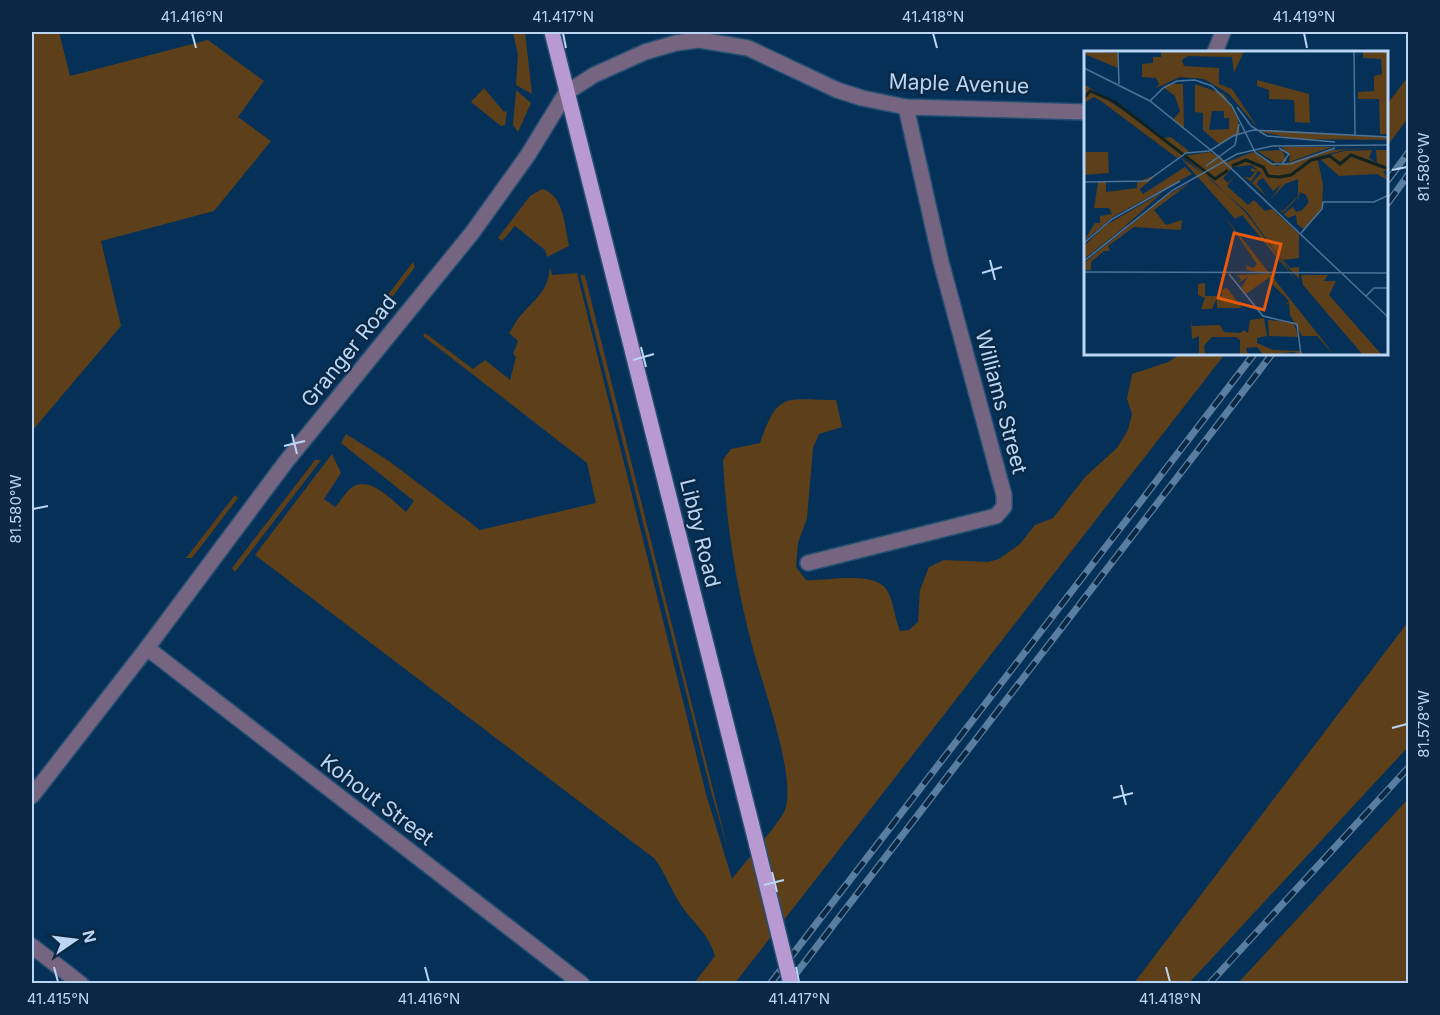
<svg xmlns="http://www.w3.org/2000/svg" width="1440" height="1015" font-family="Inter,sans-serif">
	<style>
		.green { fill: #5d3f19 }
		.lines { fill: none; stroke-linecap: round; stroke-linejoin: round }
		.minor-casing { stroke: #264f74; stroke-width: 18 }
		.major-casing { stroke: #264f74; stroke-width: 18 }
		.minor { stroke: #756581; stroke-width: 15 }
		.major { stroke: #b999d1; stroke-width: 15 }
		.rail-casing { stroke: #597ea1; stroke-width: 7 }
		.rail { stroke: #0a2843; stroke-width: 4.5; stroke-dasharray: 14; stroke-linecap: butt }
		.major-bridge-casing { stroke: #264f74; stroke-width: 18; stroke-linecap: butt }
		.major-bridge { stroke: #b999d1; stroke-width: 15 }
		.ticks { fill: none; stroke: #bad6f4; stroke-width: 2 }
		.labels { text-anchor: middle; stroke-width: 4.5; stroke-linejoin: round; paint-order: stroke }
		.street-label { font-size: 21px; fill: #bad6f4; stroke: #0a2843 }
		.inset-river { fill: none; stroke: #102322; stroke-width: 3 }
		.inset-road { fill: none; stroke: #4d7396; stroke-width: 1.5 }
		.view { fill: #e8590c; fill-opacity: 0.15; stroke: #e8590c; stroke-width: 3 }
		.inset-edge { fill: none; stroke: #bad6f4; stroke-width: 3 }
		.neatline { fill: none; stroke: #bad6f4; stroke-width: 2 }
		.ticks-label { font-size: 15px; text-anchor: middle; fill: #bad6f4 }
	</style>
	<rect width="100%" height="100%" fill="#053158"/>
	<g class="green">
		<path d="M 32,32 L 59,32 L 70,76 L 208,40 L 264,81 L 238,117 L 271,141 L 214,211 L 101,241 L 121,326 L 32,431 Z"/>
		<path d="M 513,32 L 525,32 L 532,94 L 516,85 L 518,55 Z"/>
		<path d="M 1408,77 L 1408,118 L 1388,145 L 1388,103 Z"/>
		<path d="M 484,88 L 504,112 L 507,111 L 505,125 L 501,126 L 471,102 Z"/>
		<path d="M 516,90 L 531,103 L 518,132 L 513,125 Z"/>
		<path d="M 542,189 C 564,194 565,228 569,246 L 547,257 L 545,250 L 515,226 L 502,241 L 498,238 L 530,196 Z"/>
		<path d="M 413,262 L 415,267 L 367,330 L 361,330 Z"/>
		<path d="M 550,267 L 552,275 L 577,273 L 706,794 L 732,879 C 743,864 779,824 785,810 C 797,775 761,682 752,645 C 736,585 726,522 723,460 L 731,449 L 760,443 C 778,390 786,400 836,400 L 842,427 L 819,434 L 813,448 L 807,518 L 798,543 L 796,567 L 806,580 C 826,582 879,568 889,594 C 894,606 895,619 900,631 L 909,630 L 918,622 L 920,590 L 929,567 L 944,560 L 988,562 L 999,559 L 1020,544 L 1035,525 L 1053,518 L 1086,476 L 1117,448 L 1128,430 L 1132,414 L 1127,399 L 1132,374 L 1168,362 L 1181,354 L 1225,354 L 735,983 L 694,983 L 715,956 C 709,934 693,923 681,905 C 671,890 665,873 655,859 L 255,555 L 332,454 L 341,473 L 324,499 L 335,507 C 340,502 345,493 351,488 C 369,474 393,501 406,512 L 414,501 L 341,443 L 346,434 L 389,461 L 480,530 L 596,503 L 587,463 L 423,336 L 425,333 L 473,369 L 485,360 L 510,380 L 516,357 L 513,354 L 518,341 L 509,333 C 514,326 516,320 522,314 C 537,297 548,291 550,267 Z"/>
		<path d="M 580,274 L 585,276 L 728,850 L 711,791 Z"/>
		<path d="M 315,460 L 321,460 L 235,572 L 232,568 Z"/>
		<path d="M 235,495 L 238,498 L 192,558 L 186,558 Z"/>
		<path d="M 1408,622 L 1408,747 L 1189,983 L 1134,983 Z"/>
		<path d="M 1408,799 L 1408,983 L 1238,983 Z"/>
	</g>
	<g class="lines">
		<g class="minor-casing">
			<g id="minor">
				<path d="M 1215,52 L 1223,32"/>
				<path d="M 808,563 L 996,516 L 1004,507 L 1004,495 L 941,262 L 906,107"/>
				<path d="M 147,648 L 582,984"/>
				<path d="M 32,796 L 147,648 L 285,463 L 472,233 L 528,155 L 566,93 L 594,75 L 645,52 L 676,43 L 699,40 L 748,48 L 837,90 L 862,98 L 906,107 L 1086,112"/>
				<path d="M 32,946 L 81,984"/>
			</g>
		</g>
		<g class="major-casing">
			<path id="major" d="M 552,32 L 757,846"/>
		</g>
		<use href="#minor" class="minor"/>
		<use href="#major" class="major"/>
		<g class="rail-casing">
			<g id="rail">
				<path d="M 1388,180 L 1408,153"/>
				<path d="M 1388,203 L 1408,175"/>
				<path d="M 770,984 L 1254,354"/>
				<path d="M 788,984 L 1272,354"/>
				<path d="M 1209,984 L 1408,768"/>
			</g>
		</g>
		<use href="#rail" class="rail"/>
		<g class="major-bridge-casing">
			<path id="major-bridge" d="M 757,846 L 791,984"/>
		</g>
		<use href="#major-bridge" class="major-bridge"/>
	</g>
	<path class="ticks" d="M 192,33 L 196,48M 563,33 L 566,48M 933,33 L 937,48M 1304,33 L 1307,48M 1392,170 L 1407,167M 990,260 L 995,280M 982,273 L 1002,267M 641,347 L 646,367M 633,360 L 654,354M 292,434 L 297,454M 284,446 L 305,441M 33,509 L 48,506M 1392,728 L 1407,724M 1121,785 L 1126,805M 1113,798 L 1133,793M 772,872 L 777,892M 764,885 L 784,880M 54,967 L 58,982M 425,967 L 429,982M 796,967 L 799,982M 1166,967 L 1170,982"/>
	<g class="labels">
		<g class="street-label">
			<text transform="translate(959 84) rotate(2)" y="7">Maple Avenue</text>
			<text transform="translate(349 351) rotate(-51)" y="7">Granger Road</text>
			<text transform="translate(1001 402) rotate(75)" y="7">Williams Street</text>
			<text transform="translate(700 533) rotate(76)" y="7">Libby Road</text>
			<text transform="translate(377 800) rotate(37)" y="7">Kohout Street</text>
		</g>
	</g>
	<g transform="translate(1084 51)">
		<rect width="304" height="304" fill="#053158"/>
		<path d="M 0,0 L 34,2 L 34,17 L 0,3 ZM 77,0 L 160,0 L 150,22 L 148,6 L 104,5 L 98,9 L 100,15 L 135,17 L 135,33 L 148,38 L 174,77 L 145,43 L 120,28 L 96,26 L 72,37 L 75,33 L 72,27 L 58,26 L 58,13 L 69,12 L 69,6 L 77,6 ZM 279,0 L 304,0 L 304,83 L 296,83 L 295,48 L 274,48 L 274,41 L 290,40 L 290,25 L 298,23 L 297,8 L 279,7 ZM 173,29 L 225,43 L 226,72 L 211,71 L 210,49 L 185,48 L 185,39 L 173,35 ZM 0,33 L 80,87 L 87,86 L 105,100 L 93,107 L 17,50 L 10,46 L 0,52 ZM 84,33 L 99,33 L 100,77 L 89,69 L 96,60 L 91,45 L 79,36 ZM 111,33 L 140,43 L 153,65 L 156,82 L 135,93 L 119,79 L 119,62 L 111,61 ZM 128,60 L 140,60 L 140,67 L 145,67 L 145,78 L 125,79 ZM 184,79 L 304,86 L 304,89 L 212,88 L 177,81 ZM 198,96 L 248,96 L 205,111 L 206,105 ZM 305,96 L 260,99 L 233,106 L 239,133 L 238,158 L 220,178 L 213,173 L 212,164 L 204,167 L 200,163 L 209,156 L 212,161 L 218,159 L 225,151 L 222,144 L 216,141 L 215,145 L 199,162 L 195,158 L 199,160 L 214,145 L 214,128 L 201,133 L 186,149 L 198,133 L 189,140 L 179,127 L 175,129 L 173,133 L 183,146 L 168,132 L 177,122 L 174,120 L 167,131 L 160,125 L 166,127 L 171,121 L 166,120 L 168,117 L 174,120 L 168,114 L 149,116 L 139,127 L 144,132 L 153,123 L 143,135 L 164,154 L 170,149 L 181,160 L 188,158 L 215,183 L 215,207 L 199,209 L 206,217 L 215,216 L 215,228 L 199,211 L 163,161 L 99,105 L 126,101 L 143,111 L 169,101 L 193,115 L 247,99 ZM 198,99 L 203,110 L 192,112 L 173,100 ZM 288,99 L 285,107 L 293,112 L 292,99 L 304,99 L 304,120 L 299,120 L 304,129 L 293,123 L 255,125 L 235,107 L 260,100 ZM 0,101 L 24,101 L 25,122 L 0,124 ZM 96,106 L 129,130 L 162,162 L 214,232 L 158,164 L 151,168 ZM 101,116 L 108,123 L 30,165 L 0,190 L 11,172 L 16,172 L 16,165 L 28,163 L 25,157 L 10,157 L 14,131 L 22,131 L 22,141 L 53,137 L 53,131 L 74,123 L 56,138 L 59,143 ZM 106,132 L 70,159 L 82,174 L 98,169 L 97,179 L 50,176 L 24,195 L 26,200 L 20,200 L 7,211 L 7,219 L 0,219 L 0,212 L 83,144 ZM 79,141 L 38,178 L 0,208 L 0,195 L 22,174 ZM 141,166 L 237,287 L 250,304 L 233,285 L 218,285 L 206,264 L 205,252 L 201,254 L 205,250 L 186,231 L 186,226 L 162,243 L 157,237 L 164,226 L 154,232 L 157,228 L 153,224 L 182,223 L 163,219 L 162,214 L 169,217 L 173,213 ZM 217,224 L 244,224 L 240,230 L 252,230 L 245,244 L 298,304 L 279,304 L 219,234 ZM 121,232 L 121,245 L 138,245 L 138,238 L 143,237 L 158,257 L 133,257 L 133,247 L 128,258 L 117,258 L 121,247 L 114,244 L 114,233 ZM 180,267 L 183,285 L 173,287 L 173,292 L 189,299 L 216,300 L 216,304 L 210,301 L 179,304 L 173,296 L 162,297 L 164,304 L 156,304 L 156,289 L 152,286 L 128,286 L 120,295 L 121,304 L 115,304 L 115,285 L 108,288 L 108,287 L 107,268 L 108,275 L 136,274 L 140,281 L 156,282 L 160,279 L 164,282 L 166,269 ZM 184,269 L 209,271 L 215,286 L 185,285 Z" fill="#5d3f19" fill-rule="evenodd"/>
		<path class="inset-river" d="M 0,47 L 6,40 L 31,51 L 131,128 L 144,119M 148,115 L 162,109 L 179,116 L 184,125 L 195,126 L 207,124 L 227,109 L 246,105 L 256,113 L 267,104 L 305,118"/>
		<path class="inset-road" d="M 34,0 L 35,33M 270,0 L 271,85M 0,17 L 66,50 L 134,105 L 305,267M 66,50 L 79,37 L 93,30 L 111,29 L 128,35 L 148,55 L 171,101 L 188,113 L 206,113 L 251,97M 153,56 L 167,75 L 183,85 L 251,91M 195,97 L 205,103 L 198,113M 122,115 L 151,94 L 155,73M 0,131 L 63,130 L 102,102 L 125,100 L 149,85 L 169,79 L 305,86M 217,182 L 238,158 L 239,151 L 290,151 L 305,144M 0,192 L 28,168 L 96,130M 0,210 L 89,139 L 153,103 L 188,95 L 305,94M 0,221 L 305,222M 145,223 L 179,265 L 213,273 L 217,304M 282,245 L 290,237 L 305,237"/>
		<path class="view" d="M 150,182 L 197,193 L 180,259 L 134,247 Z"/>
		<rect width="304" height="304" class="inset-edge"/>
	</g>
	<rect width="1440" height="1015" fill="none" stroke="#0a2843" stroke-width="66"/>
	<g transform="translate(75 940) rotate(76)" stroke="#0a2843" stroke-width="4.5" paint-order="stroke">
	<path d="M0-4.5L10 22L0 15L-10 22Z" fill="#bad6f4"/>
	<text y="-9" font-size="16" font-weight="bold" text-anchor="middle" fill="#bad6f4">N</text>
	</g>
	<rect x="33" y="33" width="1374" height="949" class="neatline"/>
	<g class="ticks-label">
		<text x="192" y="22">41.416°N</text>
		<text x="563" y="22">41.417°N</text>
		<text x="933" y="22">41.418°N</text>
		<text x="1304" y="22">41.419°N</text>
		<text transform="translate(1424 167) rotate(-90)" y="5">81.580°W</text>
		<text transform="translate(16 509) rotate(-90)" y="5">81.580°W</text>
		<text transform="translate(1424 724) rotate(-90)" y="5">81.578°W</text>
		<text x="58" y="1004">41.415°N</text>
		<text x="429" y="1004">41.416°N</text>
		<text x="799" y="1004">41.417°N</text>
		<text x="1170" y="1004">41.418°N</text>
	</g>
</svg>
